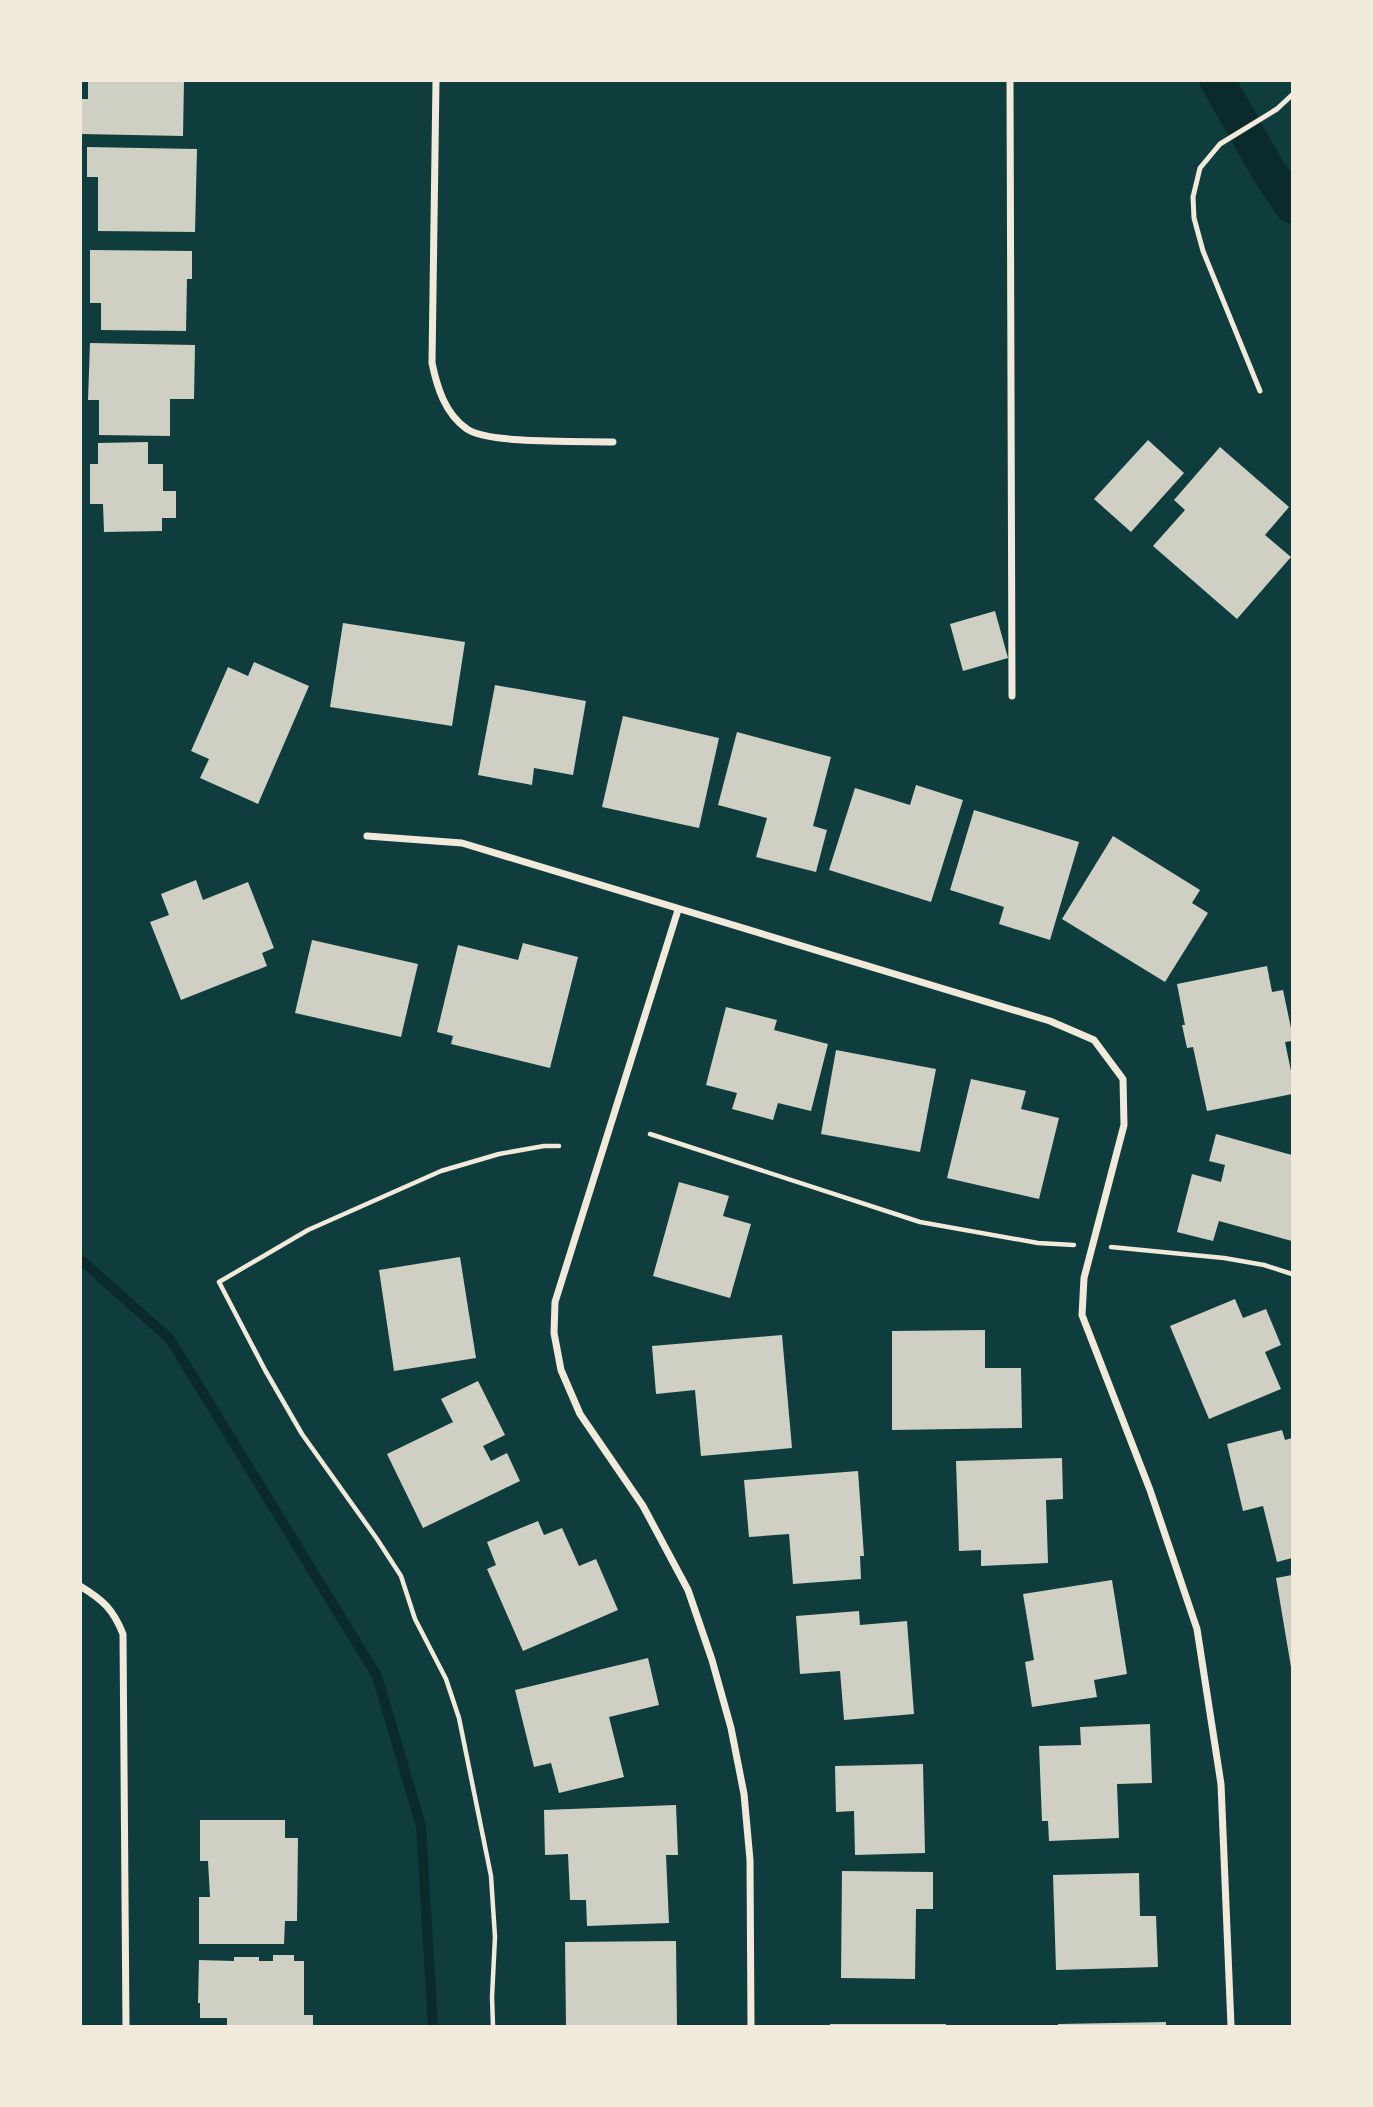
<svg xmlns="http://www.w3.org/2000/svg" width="1373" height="2107" font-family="'Roboto Serif',serif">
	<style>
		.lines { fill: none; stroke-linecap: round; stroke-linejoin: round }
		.stream { stroke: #0a2a2b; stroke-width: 10 }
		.canal { stroke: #0a2a2b; stroke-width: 35 }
		.building { fill: #cfcfc3 }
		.path { stroke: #f1e9da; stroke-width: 4.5 }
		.service { stroke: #f1e9da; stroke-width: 5 }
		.minor { stroke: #f1e9da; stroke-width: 7 }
	</style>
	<rect width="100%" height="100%" fill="#0f3d3e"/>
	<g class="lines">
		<path class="stream" d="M 80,1259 L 170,1339 L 377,1676 L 421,1826 L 433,2026"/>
		<path class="canal" d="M 1217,80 L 1269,172 L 1292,206"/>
	</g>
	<g class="building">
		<path d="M 88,80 L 184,80 L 183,136 L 81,134 L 81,99 L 88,99 Z"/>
		<path d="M 87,147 L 197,149 L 195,232 L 98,231 L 98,177 L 87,177 Z"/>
		<path d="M 90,250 L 192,251 L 192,279 L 187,279 L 186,331 L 101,330 L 101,303 L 90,303 Z"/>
		<path d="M 90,343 L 195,345 L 194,399 L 170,399 L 170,436 L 99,435 L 99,400 L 88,400 Z"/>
		<path d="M 1148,440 L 1184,473 L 1131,532 L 1094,499 Z"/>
		<path d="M 148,442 L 148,464 L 163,464 L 163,491 L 176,491 L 176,518 L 162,518 L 162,531 L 104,532 L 103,504 L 90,504 L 90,464 L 98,464 L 98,443 Z"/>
		<path d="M 1220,447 L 1289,507 L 1265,535 L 1291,557 L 1237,619 L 1153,546 L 1185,510 L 1174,500 Z"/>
		<path d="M 995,611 L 1008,658 L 963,671 L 950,624 Z"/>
		<path d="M 343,623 L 465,642 L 452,726 L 330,707 Z"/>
		<path d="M 254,662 L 309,686 L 258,804 L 200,778 L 209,759 L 191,751 L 228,667 L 248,676 Z"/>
		<path d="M 495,685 L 586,701 L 573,775 L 534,768 L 532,785 L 478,775 Z"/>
		<path d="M 623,716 L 719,738 L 699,828 L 602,807 Z"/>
		<path d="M 737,732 L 831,757 L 813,826 L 827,830 L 816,872 L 756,857 L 767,818 L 718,805 Z"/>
		<path d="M 916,785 L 963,800 L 931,902 L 829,870 L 855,788 L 910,805 Z"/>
		<path d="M 974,810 L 1079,842 L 1050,940 L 999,924 L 1004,907 L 950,890 Z"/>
		<path d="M 1113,836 L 1200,890 L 1192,903 L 1208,913 L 1165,982 L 1062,919 Z"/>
		<path d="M 196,880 L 203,900 L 248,882 L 274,948 L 262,953 L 267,966 L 181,1000 L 150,922 L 169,915 L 161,894 Z"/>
		<path d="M 312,940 L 418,964 L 401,1037 L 295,1013 Z"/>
		<path d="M 523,943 L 578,957 L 550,1068 L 451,1044 L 453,1036 L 437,1032 L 458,945 L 518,960 Z"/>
		<path d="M 1267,966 L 1272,992 L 1283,990 L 1292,1033 L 1292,1041 L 1285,1042 L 1292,1076 L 1292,1094 L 1207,1111 L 1193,1047 L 1187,1048 L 1182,1025 L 1185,1025 L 1177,984 Z"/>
		<path d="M 726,1007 L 777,1020 L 774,1030 L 828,1044 L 811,1111 L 778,1103 L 773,1120 L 732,1109 L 737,1093 L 706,1085 Z"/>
		<path d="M 836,1050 L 936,1069 L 920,1152 L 821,1134 Z"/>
		<path d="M 971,1079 L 1026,1091 L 1021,1109 L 1059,1118 L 1039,1199 L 947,1178 Z"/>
		<path d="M 1216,1134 L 1292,1155 L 1292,1241 L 1219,1221 L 1213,1241 L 1177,1232 L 1192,1174 L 1221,1182 L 1225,1165 L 1209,1161 Z"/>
		<path d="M 679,1182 L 729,1196 L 723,1216 L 751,1224 L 730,1298 L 653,1276 Z"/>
		<path d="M 460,1257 L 476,1358 L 394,1371 L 379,1270 Z"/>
		<path d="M 1235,1299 L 1243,1318 L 1266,1309 L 1281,1345 L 1265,1352 L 1281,1389 L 1209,1419 L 1170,1326 Z"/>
		<path d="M 985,1330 L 985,1368 L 1021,1368 L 1022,1428 L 892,1430 L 892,1331 Z"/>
		<path d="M 782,1335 L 792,1448 L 701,1456 L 695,1390 L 656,1394 L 652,1346 Z"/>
		<path d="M 478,1381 L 505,1435 L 483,1446 L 491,1461 L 507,1453 L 520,1481 L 423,1528 L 387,1454 L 453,1422 L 441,1399 Z"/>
		<path d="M 1282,1430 L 1285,1440 L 1292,1438 L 1292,1558 L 1277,1562 L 1263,1506 L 1243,1511 L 1227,1444 Z"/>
		<path d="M 1062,1458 L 1063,1499 L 1046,1500 L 1048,1563 L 981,1566 L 981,1550 L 959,1551 L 956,1461 Z"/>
		<path d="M 858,1471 L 864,1556 L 860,1556 L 861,1579 L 793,1584 L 789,1534 L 749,1537 L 744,1480 Z"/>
		<path d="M 538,1521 L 544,1535 L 562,1528 L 579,1566 L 596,1559 L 618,1610 L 523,1651 L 487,1569 L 496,1565 L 487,1542 Z"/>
		<path d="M 1292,1575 L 1292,1667 L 1291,1667 L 1276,1578 Z"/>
		<path d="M 1112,1580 L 1127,1674 L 1094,1680 L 1097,1697 L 1032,1707 L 1025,1662 L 1034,1660 L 1023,1594 Z"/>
		<path d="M 859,1611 L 860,1625 L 907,1621 L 914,1714 L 844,1720 L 840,1671 L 800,1674 L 796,1616 Z"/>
		<path d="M 648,1658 L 659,1705 L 609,1717 L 624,1777 L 559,1793 L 551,1763 L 534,1767 L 515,1690 Z"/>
		<path d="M 1150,1724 L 1152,1783 L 1117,1784 L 1119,1838 L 1049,1841 L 1048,1821 L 1042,1821 L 1039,1746 L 1081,1745 L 1080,1727 Z"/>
		<path d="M 923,1764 L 925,1853 L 855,1855 L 854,1811 L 836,1812 L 835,1766 Z"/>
		<path d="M 676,1805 L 678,1855 L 666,1855 L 669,1923 L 587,1926 L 586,1900 L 570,1900 L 568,1854 L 545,1855 L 544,1810 Z"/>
		<path d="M 200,1820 L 285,1820 L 285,1838 L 298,1838 L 297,1921 L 285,1921 L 284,1944 L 199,1944 L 199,1897 L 210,1897 L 208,1861 L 200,1861 Z"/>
		<path d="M 842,1871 L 933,1872 L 933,1909 L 916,1909 L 915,1979 L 841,1978 Z"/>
		<path d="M 1139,1873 L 1140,1916 L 1156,1916 L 1158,1967 L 1056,1970 L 1053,1875 Z"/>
		<path d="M 676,1941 L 677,2026 L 566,2026 L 565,1942 Z"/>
		<path d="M 273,1955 L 294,1955 L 294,1961 L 304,1961 L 304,2015 L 313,2015 L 313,2026 L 227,2026 L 227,2018 L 200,2018 L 200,2003 L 198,2003 L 199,1960 L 234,1961 L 234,1957 L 259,1957 L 259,1961 L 273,1961 Z"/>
		<path d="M 1166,2022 L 1166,2026 L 1058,2026 L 1058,2024 Z"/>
		<rect x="830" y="2024" width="116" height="2"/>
	</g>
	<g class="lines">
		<g class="path">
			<path d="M 650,1134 L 920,1222 L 1038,1243 L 1074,1245"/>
			<path d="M 1111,1247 L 1224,1258 L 1264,1265 L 1292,1274"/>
			<path d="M 493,2026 L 492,1997 L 495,1937 L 491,1876 L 459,1718 L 446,1679 L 415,1619 L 401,1576 L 377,1539 L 302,1434 L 265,1370 L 219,1282 L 308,1230 L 441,1171 L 499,1154 L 544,1146 L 559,1146"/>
		</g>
		<path class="service" d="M 1260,391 L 1203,251 L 1194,218 L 1193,197 L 1200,168 L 1220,144 L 1277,109 L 1292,95"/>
		<g class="minor">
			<path d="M 436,80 L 432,363 C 437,387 445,414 467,429 C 487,444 583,441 613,442"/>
			<path d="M 1010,80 L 1012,696"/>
			<path d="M 367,836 L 462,843 L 1050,1021 L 1094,1040 L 1123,1079 L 1124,1125 L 1084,1278 L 1082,1315 L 1150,1490 L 1197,1629 L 1221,1784 L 1231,2026"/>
			<path d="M 678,910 L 555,1302 L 554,1333 L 561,1370 L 580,1414 L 643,1506 L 688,1590 L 712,1660 L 731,1728 L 744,1794 L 750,1860 L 751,2026"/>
			<path d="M 80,1586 C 103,1600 113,1609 123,1634 L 126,2026"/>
		</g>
	</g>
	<rect width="1373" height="2107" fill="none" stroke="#f1e9da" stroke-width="164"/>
</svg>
